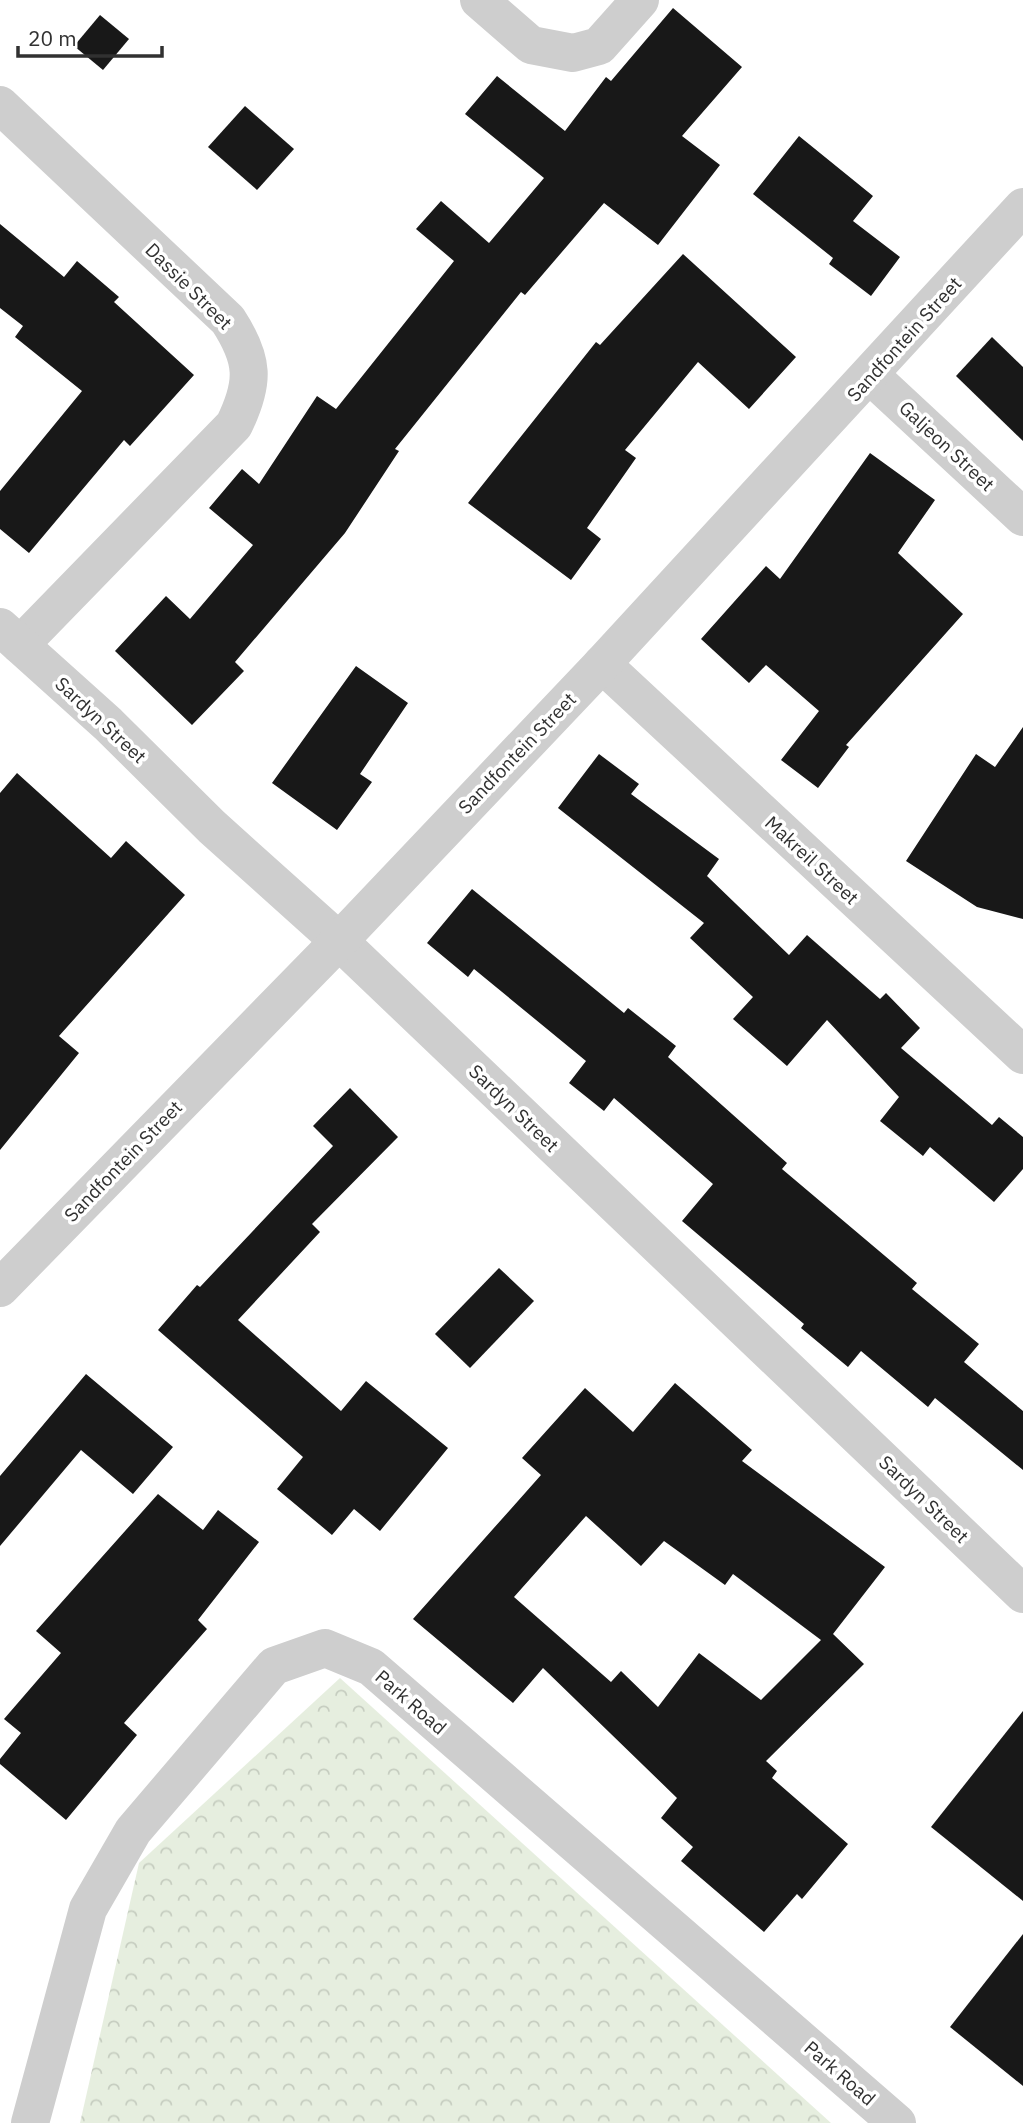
<svg xmlns="http://www.w3.org/2000/svg" width="1023" height="2123" font-family="'IBM Plex Sans',sans-serif">
	<style>
		.park { fill: url(#park-crowns) }
		.building { fill: #181818; fill-rule: evenodd }
		.lines { fill: none; stroke-linecap: round; stroke-linejoin: round }
		.street { stroke: #cecece; stroke-width: 38 }
		.labels { text-anchor: middle; stroke-width: 7; stroke-linejoin: round; paint-order: stroke }
		.street-label { font-size: 19px; fill: #313131; stroke: #fff }
	</style>
	<defs>
		<pattern id="park-crowns" width="20" height="18" patternUnits="userSpaceOnUse" patternTransform="scale(1.75)"><rect width="20" height="18" fill="#e6eedf"/><path d="M2 6a3 3 0 1 1 6 0M12 15a3 3 0 1 1 6 0" fill="none" stroke="#c6cdc0"/></pattern>
	</defs>
	<rect width="100%" height="100%" fill="#fff"/>
	<path class="park" d="M 340,1678 L 831,2123 L 80,2123 L 139,1863 Z"/>
	<g class="building">
		<path d="M 673,8 L 742,67 L 682,136 L 720,165 L 658,245 L 604,203 L 525,295 L 521,292 L 395,449 L 399,451 L 345,533 L 235,662 L 244,671 L 192,725 L 115,651 L 166,596 L 190,619 L 253,545 L 209,508 L 242,469 L 259,484 L 317,396 L 336,409 L 454,261 L 416,229 L 441,201 L 489,243 L 544,178 L 465,114 L 497,76 L 565,131 L 606,77 L 611,81 Z"/>
		<path d="M 100,15 L 129,39 L 103,70 L 74,46 Z"/>
		<path d="M 245,106 L 294,149 L 257,190 L 208,147 Z"/>
		<path d="M 799,136 L 873,196 L 853,221 L 900,257 L 871,296 L 829,264 L 833,258 L 753,194 Z"/>
		<path d="M 0,224 L 64,277 L 77,261 L 119,297 L 114,302 L 194,375 L 130,446 L 124,440 L 29,553 L 0,529 L 0,491 L 82,391 L 15,337 L 23,326 L 0,308 Z"/>
		<path d="M 683,254 L 796,357 L 749,409 L 698,362 L 625,450 L 636,458 L 587,528 L 601,539 L 571,580 L 468,503 L 596,342 L 600,345 Z"/>
		<path d="M 992,337 L 1023,367 L 1023,441 L 956,376 Z"/>
		<path d="M 870,453 L 935,500 L 898,553 L 963,614 L 846,745 L 849,747 L 818,788 L 781,760 L 819,711 L 766,665 L 749,683 L 701,639 L 766,566 L 780,579 Z"/>
		<path d="M 356,666 L 408,703 L 360,774 L 372,782 L 337,830 L 272,783 Z"/>
		<path d="M 1023,727 L 1023,919 L 977,907 L 906,861 L 976,754 L 995,767 Z"/>
		<path d="M 599,754 L 639,784 L 631,794 L 719,859 L 707,876 L 789,955 L 807,935 L 880,999 L 886,993 L 920,1028 L 901,1048 L 992,1125 L 999,1117 L 1023,1137 L 1023,1169 L 994,1202 L 930,1147 L 923,1156 L 880,1121 L 899,1097 L 827,1020 L 787,1066 L 733,1019 L 753,997 L 690,938 L 704,923 L 558,808 Z"/>
		<path d="M 17,773 L 111,858 L 126,841 L 185,895 L 59,1036 L 79,1053 L 0,1150 L 0,793 Z"/>
		<path d="M 472,889 L 624,1013 L 628,1008 L 676,1046 L 668,1057 L 787,1163 L 782,1169 L 917,1283 L 912,1289 L 979,1344 L 964,1362 L 1023,1411 L 1023,1470 L 935,1398 L 928,1407 L 861,1351 L 848,1367 L 801,1328 L 804,1324 L 682,1221 L 713,1184 L 614,1098 L 604,1111 L 569,1083 L 586,1061 L 474,969 L 468,977 L 427,943 Z"/>
		<path d="M 350,1088 L 398,1137 L 312,1224 L 320,1232 L 238,1320 L 341,1411 L 366,1381 L 448,1448 L 380,1531 L 354,1509 L 332,1535 L 277,1489 L 303,1457 L 158,1330 L 197,1285 L 200,1287 L 333,1146 L 313,1126 Z"/>
		<path d="M 499,1268 L 534,1301 L 470,1368 L 435,1334 Z"/>
		<path d="M 86,1374 L 173,1447 L 133,1494 L 81,1450 L 0,1546 L 0,1476 Z"/>
		<path d="M 675,1383 L 752,1450 L 742,1461 L 885,1567 L 833,1634 L 864,1664 L 766,1761 L 777,1771 L 772,1778 L 848,1844 L 802,1899 L 797,1894 L 764,1932 L 681,1861 L 693,1847 L 661,1818 L 677,1798 L 543,1668 L 513,1703 L 413,1619 L 541,1475 L 522,1458 L 585,1388 L 633,1432 ZM 586,1516 L 641,1566 L 664,1541 L 725,1585 L 733,1574 L 821,1640 L 761,1700 L 699,1653 L 658,1707 L 621,1671 L 611,1682 L 514,1597 Z"/>
		<path d="M 158,1494 L 203,1530 L 218,1510 L 259,1542 L 198,1620 L 207,1629 L 124,1723 L 137,1735 L 66,1820 L 0,1764 L 0,1759 L 21,1733 L 4,1719 L 61,1653 L 36,1631 Z"/>
		<path d="M 1023,1711 L 1023,1901 L 931,1827 Z"/>
		<path d="M 1023,1934 L 1023,2086 L 950,2027 Z"/>
	</g>
	<g class="lines">
		<g class="street">
			<path d="M 479,0 L 531,45 L 573,53 L 599,46 L 640,0"/>
			<path d="M 0,105 L 228,320 C 254,360 255,382 234,425 L 20,645"/>
			<path d="M 871,376 L 1023,517"/>
			<path d="M 0,627 L 108,724 L 212,827 L 339,941 L 1023,1594"/>
			<path d="M 602,664 L 1023,1055"/>
			<path d="M 0,1288 L 339,941 L 602,664 L 1023,207"/>
			<path d="M 30,2123 L 88,1909 L 133,1831 L 274,1666 L 325,1648 L 371,1667 L 897,2123"/>
		</g>
	</g>
	<g class="labels">
		<g class="street-label">
			<text transform="translate(189 286) rotate(45)" y="7">Dassie Street</text>
			<text transform="translate(904 339) rotate(-48)" y="7">Sandfontein Street</text>
			<text transform="translate(947 446) rotate(43)" y="7">Galjeon Street</text>
			<text transform="translate(101 720) rotate(43)" y="7">Sardyn Street</text>
			<text transform="translate(517 753) rotate(-46)" y="7">Sandfontein Street</text>
			<text transform="translate(812 860) rotate(43)" y="7">Makreil Street</text>
			<text transform="translate(514 1108) rotate(44)" y="7">Sardyn Street</text>
			<text transform="translate(123 1161) rotate(-46)" y="7">Sandfontein Street</text>
			<text transform="translate(924 1499) rotate(44)" y="7">Sardyn Street</text>
			<text transform="translate(411 1702) rotate(41)" y="7">Park Road</text>
			<text transform="translate(840 2073) rotate(41)" y="7">Park Road</text>
		</g>
	</g>
	<path d="M18 46v10h144v-10" fill="none" stroke="#313131" stroke-width="3.5"/>
	<text x="28" y="46" font-size="21" fill="#313131" stroke="#ffffff" stroke-width="5" paint-order="stroke">20 m</text>
</svg>
